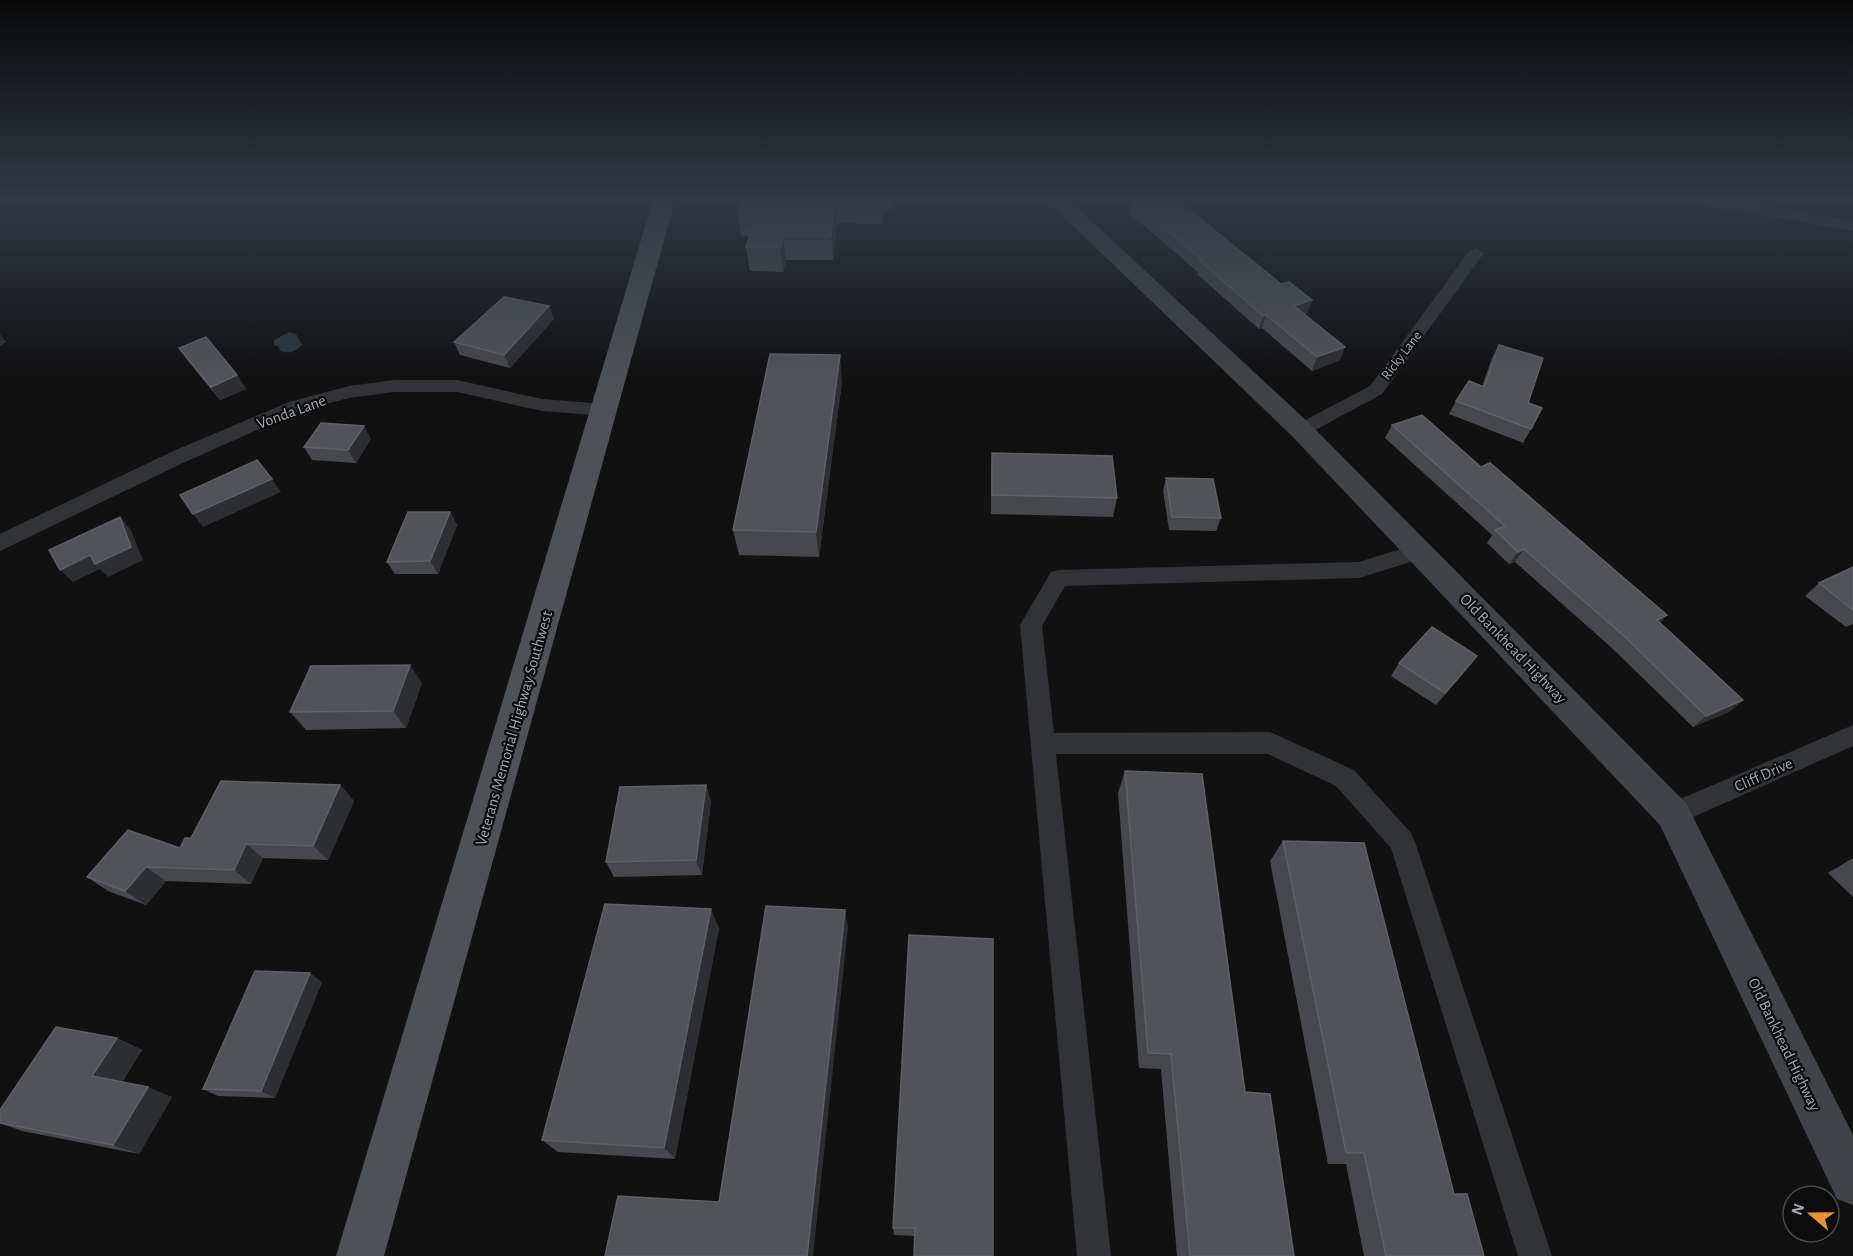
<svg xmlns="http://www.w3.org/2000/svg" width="1853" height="1256" font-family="'Alegreya Sans',sans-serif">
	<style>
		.water { fill: #2b353a }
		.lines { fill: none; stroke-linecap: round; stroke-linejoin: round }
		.street { fill: #323337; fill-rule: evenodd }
		.secondary { fill: #404347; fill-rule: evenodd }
		.primary { fill: #4e5156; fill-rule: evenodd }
		.wall { fill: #47484d }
		.shaded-wall { fill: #2d2e31 }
		.building { fill: #515358; stroke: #5e6066; stroke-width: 1.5 }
		.labels { text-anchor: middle; stroke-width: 4.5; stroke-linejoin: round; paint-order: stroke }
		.far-street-label { font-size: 14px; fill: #a3aab2; stroke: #0c0c0d }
		.street-label { font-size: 16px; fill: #a3aab2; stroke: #0c0c0d }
	</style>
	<rect width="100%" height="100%" fill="#111112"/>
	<path class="water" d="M 289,332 L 296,334 L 302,344 C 297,352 288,354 280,351 L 279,347 L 274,345 L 274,340 Z"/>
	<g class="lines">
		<g class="street">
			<path d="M 1698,200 L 1729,200 L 1853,221 L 1853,231 L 1705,205 L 1700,203 Z"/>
			<path d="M 1476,248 L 1484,253 L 1382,394 L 1308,434 L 1301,436 L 1294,434 L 1291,430 L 1294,426 L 1370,386 L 1470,250 Z"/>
			<path d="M 394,380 L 457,380 L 542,399 L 605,404 L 612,406 L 614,410 L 612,414 L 605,416 L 542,411 L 457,392 L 394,392 L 349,398 L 302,410 L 185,462 L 0,551 L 0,534 L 171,452 L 289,402 L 349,386 Z"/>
			<path d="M 1420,543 L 1427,545 L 1431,551 L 1427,557 L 1359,578 L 1065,586 L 1042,626 L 1054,733 L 1270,732 L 1354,770 L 1411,833 L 1415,842 L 1552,1256 L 1518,1256 L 1391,848 L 1336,786 L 1268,754 L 1056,754 L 1111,1256 L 1077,1256 L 1020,625 L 1051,572 L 1059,570 L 1359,562 Z"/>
			<path d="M 1853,725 L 1853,746 L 1673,826 L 1664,822 L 1660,814 L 1664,806 Z"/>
		</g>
		<path class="secondary" d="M 1046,200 L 1069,200 L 1310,424 L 1686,803 L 1853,1135 L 1853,1205 L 1837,1199 L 1660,825 L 1292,436 Z"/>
		<path class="primary" d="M 653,200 L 675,200 L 384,1256 L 336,1256 Z"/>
	</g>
	<g class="wall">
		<path d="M 741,200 L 892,200 L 891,210 L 884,210 L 882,224 L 837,223 L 833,260 L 786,260 L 783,272 L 750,271 L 746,247 L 750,236 L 741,235 L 737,211 Z"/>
		<path d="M 1131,200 L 1281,284 L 1312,300 L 1307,313 L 1305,314 L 1340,360 L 1312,371 L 1262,328 L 1259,329 L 1197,274 L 1198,272 L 1129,213 Z"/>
		<path d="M 554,319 L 510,368 L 460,355 L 454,342 Z"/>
		<path d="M 1499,345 L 1528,403 L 1531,429 L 1523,443 L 1449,414 L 1456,401 L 1482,386 L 1492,358 Z"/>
		<path d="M 179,348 L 237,375 L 246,389 L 220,400 L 188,361 Z"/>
		<path d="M 842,381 L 819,557 L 739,555 L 733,530 Z"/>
		<path d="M 1392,425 L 1481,467 L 1667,615 L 1660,623 L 1743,700 L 1729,712 L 1693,727 L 1613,649 L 1515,562 L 1509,564 L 1487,543 L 1492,535 L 1385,438 Z"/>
		<path d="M 371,439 L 356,463 L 312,460 L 304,447 Z"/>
		<path d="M 992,453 L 1117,498 L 1113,517 L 991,514 L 991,473 Z"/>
		<path d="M 1166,478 L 1221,518 L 1216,531 L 1169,530 L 1163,491 Z"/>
		<path d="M 450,512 L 457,525 L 438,574 L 395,574 L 387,562 Z"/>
		<path d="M 1853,567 L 1853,624 L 1846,627 L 1805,596 L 1819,583 Z"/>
		<path d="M 1399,663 L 1468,668 L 1436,705 L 1391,676 Z"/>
		<path d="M 422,683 L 406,728 L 306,730 L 290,712 Z"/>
		<path d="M 1125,771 L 1245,1092 L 1294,1256 L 1177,1256 L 1161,1069 L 1139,1068 L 1118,793 Z"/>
		<path d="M 340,785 L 354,801 L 328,860 L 263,858 L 251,884 L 166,881 L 146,905 L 108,891 L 87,877 L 180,848 L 191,838 Z"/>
		<path d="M 706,785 L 711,801 L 702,875 L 614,877 L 606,862 Z"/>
		<path d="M 1283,841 L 1454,1194 L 1484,1256 L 1364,1256 L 1346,1164 L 1328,1164 L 1270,861 Z"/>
		<path d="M 1853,858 L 1853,897 L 1828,873 Z"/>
		<path d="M 719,928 L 675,1159 L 558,1152 L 542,1140 Z"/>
		<path d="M 993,939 L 915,1236 L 894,1235 L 893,1228 Z"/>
		<path d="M 322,982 L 275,1098 L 218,1096 L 203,1089 Z"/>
		<path d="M 117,1038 L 142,1050 L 122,1082 L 172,1097 L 139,1154 L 22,1131 L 0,1123 L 0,1110 Z"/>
	</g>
	<g class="shaded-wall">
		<path d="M 835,200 L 837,223 L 833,260 L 831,236 Z"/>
		<path d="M 881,200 L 884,200 L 884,210 L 882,224 Z"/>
		<path d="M 783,236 L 786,260 L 783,272 L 780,248 Z"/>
		<path d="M 1312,300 L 1307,313 L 1290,319 L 1294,306 Z"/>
		<path d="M 549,306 L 554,319 L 510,368 L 504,355 Z"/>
		<path d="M 1266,315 L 1262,328 L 1259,329 L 1263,316 Z"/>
		<path d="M 0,334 L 6,342 L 0,346 Z"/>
		<path d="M 1345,347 L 1340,360 L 1312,371 L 1317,357 Z"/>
		<path d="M 840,355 L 842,381 L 819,557 L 816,532 Z"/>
		<path d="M 237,375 L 246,389 L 220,400 L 211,387 Z"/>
		<path d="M 364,426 L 371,439 L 356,463 L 348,450 Z"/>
		<path d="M 272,479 L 281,492 L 203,527 L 193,514 Z"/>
		<path d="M 450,512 L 457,525 L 438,574 L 430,561 Z"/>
		<path d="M 120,517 L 131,530 L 143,560 L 108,577 L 100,569 L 73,582 L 60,570 Z"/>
		<path d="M 1524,549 L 1515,562 L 1509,564 L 1518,552 Z"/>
		<path d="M 1667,615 L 1656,628 L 1657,620 Z"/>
		<path d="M 1477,656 L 1468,668 L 1436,705 L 1445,693 Z"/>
		<path d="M 410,665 L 422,683 L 406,728 L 393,711 Z"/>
		<path d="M 1743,700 L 1729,712 L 1693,727 L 1706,716 Z"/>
		<path d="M 340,785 L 354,801 L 328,860 L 313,846 Z"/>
		<path d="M 706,785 L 711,801 L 702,875 L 696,860 Z"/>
		<path d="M 246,844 L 263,858 L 251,884 L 234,870 Z"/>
		<path d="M 146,867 L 166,881 L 146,905 L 125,891 Z"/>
		<path d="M 711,909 L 719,928 L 675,1159 L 664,1148 Z"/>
		<path d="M 845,910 L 848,928 L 813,1256 L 807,1256 Z"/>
		<path d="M 310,973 L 322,982 L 275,1098 L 261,1091 Z"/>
		<path d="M 117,1038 L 142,1050 L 118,1087 L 92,1076 Z"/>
		<path d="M 148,1087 L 172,1097 L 139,1154 L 113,1145 Z"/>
	</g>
	<g class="building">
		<path d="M 741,200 L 835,200 L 831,236 L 783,236 L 780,248 L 746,247 L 757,212 L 737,211 Z"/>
		<path d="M 1131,200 L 1177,200 L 1281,284 L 1289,282 L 1312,300 L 1294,306 L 1345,347 L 1317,357 L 1266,315 L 1263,316 L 1200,261 L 1202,260 Z"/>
		<path d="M 504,297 L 549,306 L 504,355 L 454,342 Z"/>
		<path d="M 206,337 L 237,375 L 211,387 L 179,348 Z"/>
		<path d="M 1499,345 L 1543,358 L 1528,403 L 1542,408 L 1531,429 L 1456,401 L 1469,381 L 1484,387 Z"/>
		<path d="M 770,354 L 840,355 L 816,532 L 733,530 Z"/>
		<path d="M 1422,415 L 1481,467 L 1490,463 L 1667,615 L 1657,620 L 1743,700 L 1706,716 L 1624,636 L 1524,549 L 1518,552 L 1495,530 L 1505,526 L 1392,425 Z"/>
		<path d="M 321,423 L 364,426 L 348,450 L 304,447 Z"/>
		<path d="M 992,453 L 1112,456 L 1117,498 L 992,495 Z"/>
		<path d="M 257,460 L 272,479 L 193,514 L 180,495 Z"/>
		<path d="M 1166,478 L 1213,479 L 1221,518 L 1172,517 Z"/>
		<path d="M 408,512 L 450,512 L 430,561 L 387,562 Z"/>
		<path d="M 120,517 L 131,547 L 95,564 L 90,555 L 60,570 L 49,550 Z"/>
		<path d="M 1853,567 L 1853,610 L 1819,583 Z"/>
		<path d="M 1432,627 L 1477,656 L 1445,693 L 1399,663 Z"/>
		<path d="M 410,665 L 393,711 L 290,712 L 311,666 Z"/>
		<path d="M 1125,771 L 1202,774 L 1245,1092 L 1270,1094 L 1294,1256 L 1190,1256 L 1171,1054 L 1148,1053 Z"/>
		<path d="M 221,781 L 340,785 L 313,846 L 246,844 L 234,870 L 146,867 L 125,891 L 87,877 L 128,830 L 180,848 L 185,838 L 191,838 Z"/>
		<path d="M 706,785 L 696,860 L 606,862 L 620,787 Z"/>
		<path d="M 1283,841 L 1364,843 L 1454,1194 L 1467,1194 L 1484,1256 L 1386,1256 L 1364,1153 L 1346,1153 Z"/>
		<path d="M 605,904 L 711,909 L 664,1148 L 542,1140 Z"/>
		<path d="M 766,906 L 845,910 L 807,1256 L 605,1256 L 618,1196 L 719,1202 Z"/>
		<path d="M 909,935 L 993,939 L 993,1256 L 914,1256 L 915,1228 L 893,1228 Z"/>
		<path d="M 255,971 L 310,973 L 261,1091 L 203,1089 Z"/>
		<path d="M 56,1027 L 117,1038 L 92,1076 L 148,1087 L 113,1145 L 0,1123 L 0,1110 Z"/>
	</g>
	<linearGradient id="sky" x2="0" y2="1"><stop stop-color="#09090a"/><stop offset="0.53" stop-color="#323844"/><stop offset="1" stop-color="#323844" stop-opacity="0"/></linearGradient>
	<rect width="1853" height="376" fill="url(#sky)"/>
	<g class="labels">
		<g class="far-street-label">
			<text transform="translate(1401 355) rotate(-53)" y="5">Ricky Lane</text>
		</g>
		<g class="street-label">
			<text transform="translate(291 411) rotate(-20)" y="6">Vonda Lane</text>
			<text transform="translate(1514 648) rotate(46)" y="6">Old Bankhead Highway</text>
			<text transform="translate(513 728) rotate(-74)" y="6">Veterans Memorial Highway Southwest</text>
			<text transform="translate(1763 774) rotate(-24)" y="6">Cliff Drive</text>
			<text transform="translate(1785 1044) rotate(64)" y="6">Old Bankhead Highway</text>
		</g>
	</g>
	<g transform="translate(1811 1214) rotate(290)"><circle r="28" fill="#0c0c0d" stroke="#484b4f" stroke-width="1.5"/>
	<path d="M0-4.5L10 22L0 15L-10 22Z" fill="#ea9231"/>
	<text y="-9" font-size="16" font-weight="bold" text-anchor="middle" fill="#a3aab2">N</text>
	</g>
</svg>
